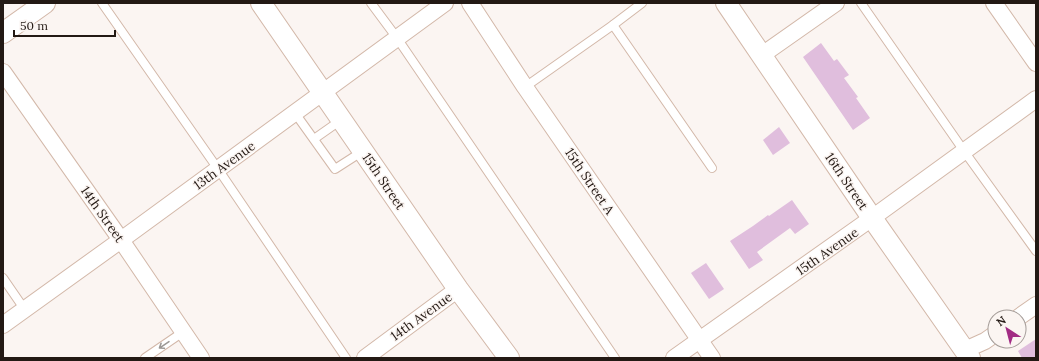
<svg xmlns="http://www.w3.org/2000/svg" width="1039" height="361" font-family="Lora,serif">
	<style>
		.building { fill: #e0bedd }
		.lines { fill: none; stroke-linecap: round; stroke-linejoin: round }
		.service-casing { stroke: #d3b8a9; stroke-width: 10 }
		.minor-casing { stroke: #d3b8a9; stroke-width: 18 }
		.tertiary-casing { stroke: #d3b8a9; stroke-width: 22 }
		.service { stroke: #fff; stroke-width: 8 }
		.minor { stroke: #fff; stroke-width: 16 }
		.tertiary { stroke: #fff; stroke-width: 20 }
		.oneway { stroke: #9c9895 }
		.labels { text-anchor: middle; stroke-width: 3; stroke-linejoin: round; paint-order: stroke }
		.street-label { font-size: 13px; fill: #231914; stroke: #fbf5f2 }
	</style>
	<rect width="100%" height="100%" fill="#fbf5f2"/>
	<g class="building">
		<path d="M 821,43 L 834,61 L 837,59 L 849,75 L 844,78 L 858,97 L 856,98 L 870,118 L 853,130 L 803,57 Z"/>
		<path d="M 779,127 L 790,143 L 773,155 L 763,140 Z"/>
		<path d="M 792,200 L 809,224 L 795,234 L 790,228 L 757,252 L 763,260 L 749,269 L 730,241 L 753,226 L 768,215 L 769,216 Z"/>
		<path d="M 706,263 L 724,289 L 709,299 L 691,273 Z"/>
		<path d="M 1036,339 L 1036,358 L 1022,358 L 1018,351 Z"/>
	</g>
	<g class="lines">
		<g class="service-casing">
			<g id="service">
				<path d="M 102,3 L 218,169 L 346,358"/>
				<path d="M 371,3 L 397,38 L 615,358"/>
				<path d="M 861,3 L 964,151 L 1036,251"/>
				<path d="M 613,25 L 712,168"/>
				<path d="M 525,87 L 613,25 L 642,3"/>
				<path d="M 295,113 L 335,169 L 363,151"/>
				<path d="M 314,139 L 341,120"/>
				<path d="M 3,278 L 25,310"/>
				<path d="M 145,358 L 183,332"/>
			</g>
		</g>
		<g class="minor-casing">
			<g id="minor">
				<path d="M 470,3 L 525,87 L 712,358"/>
				<path d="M 994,3 L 1036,63"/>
				<path d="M 762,55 L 836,3"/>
				<path d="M 3,72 L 121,240 L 201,358"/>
				<path d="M 1019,317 L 1036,305"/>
				<path d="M 3,325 L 121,240 L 445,3"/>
				<path d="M 965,350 L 985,341 L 995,334"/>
				<path d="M 365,358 L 458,289"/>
				<path d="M 674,358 L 872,218 L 1036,99"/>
			</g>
		</g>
		<g class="tertiary-casing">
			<g id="tertiary">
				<path d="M 261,3 L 458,289 L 509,358"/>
				<path d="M 726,3 L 872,218 L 970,358"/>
				<path d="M 3,33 L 45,3"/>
			</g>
		</g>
		<use href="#service" class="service"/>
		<use href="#minor" class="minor"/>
		<use href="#tertiary" class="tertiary"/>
	</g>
	<defs><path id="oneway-shaft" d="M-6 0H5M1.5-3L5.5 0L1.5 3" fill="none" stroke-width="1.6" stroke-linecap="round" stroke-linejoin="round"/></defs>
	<use class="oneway" href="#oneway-shaft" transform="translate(164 345) rotate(146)"/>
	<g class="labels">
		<g class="street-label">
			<text transform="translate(224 165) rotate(-36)" y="5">13th Avenue</text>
			<text transform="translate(384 181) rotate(56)" y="5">15th Street</text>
			<text transform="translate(590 181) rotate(56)" y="5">15th Street A</text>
			<text transform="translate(847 181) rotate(56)" y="5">16th Street</text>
			<text transform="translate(103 214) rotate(55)" y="5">14th Street</text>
			<text transform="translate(827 251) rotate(-35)" y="5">15th Avenue</text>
			<text transform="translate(421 316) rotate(-36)" y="5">14th Avenue</text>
		</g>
	</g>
	<rect width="1039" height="361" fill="none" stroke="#231914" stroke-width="8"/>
	<g transform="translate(1007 329) rotate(324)"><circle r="19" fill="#fbf5f2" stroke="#a59d99"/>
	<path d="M0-3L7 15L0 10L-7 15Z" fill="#a22c84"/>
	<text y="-6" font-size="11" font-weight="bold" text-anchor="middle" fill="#231914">N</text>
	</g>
	<path d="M14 30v6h101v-6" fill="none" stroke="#231914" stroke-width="2"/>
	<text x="20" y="30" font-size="12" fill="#231914" stroke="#fbf5f2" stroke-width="3" paint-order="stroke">50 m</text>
</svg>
